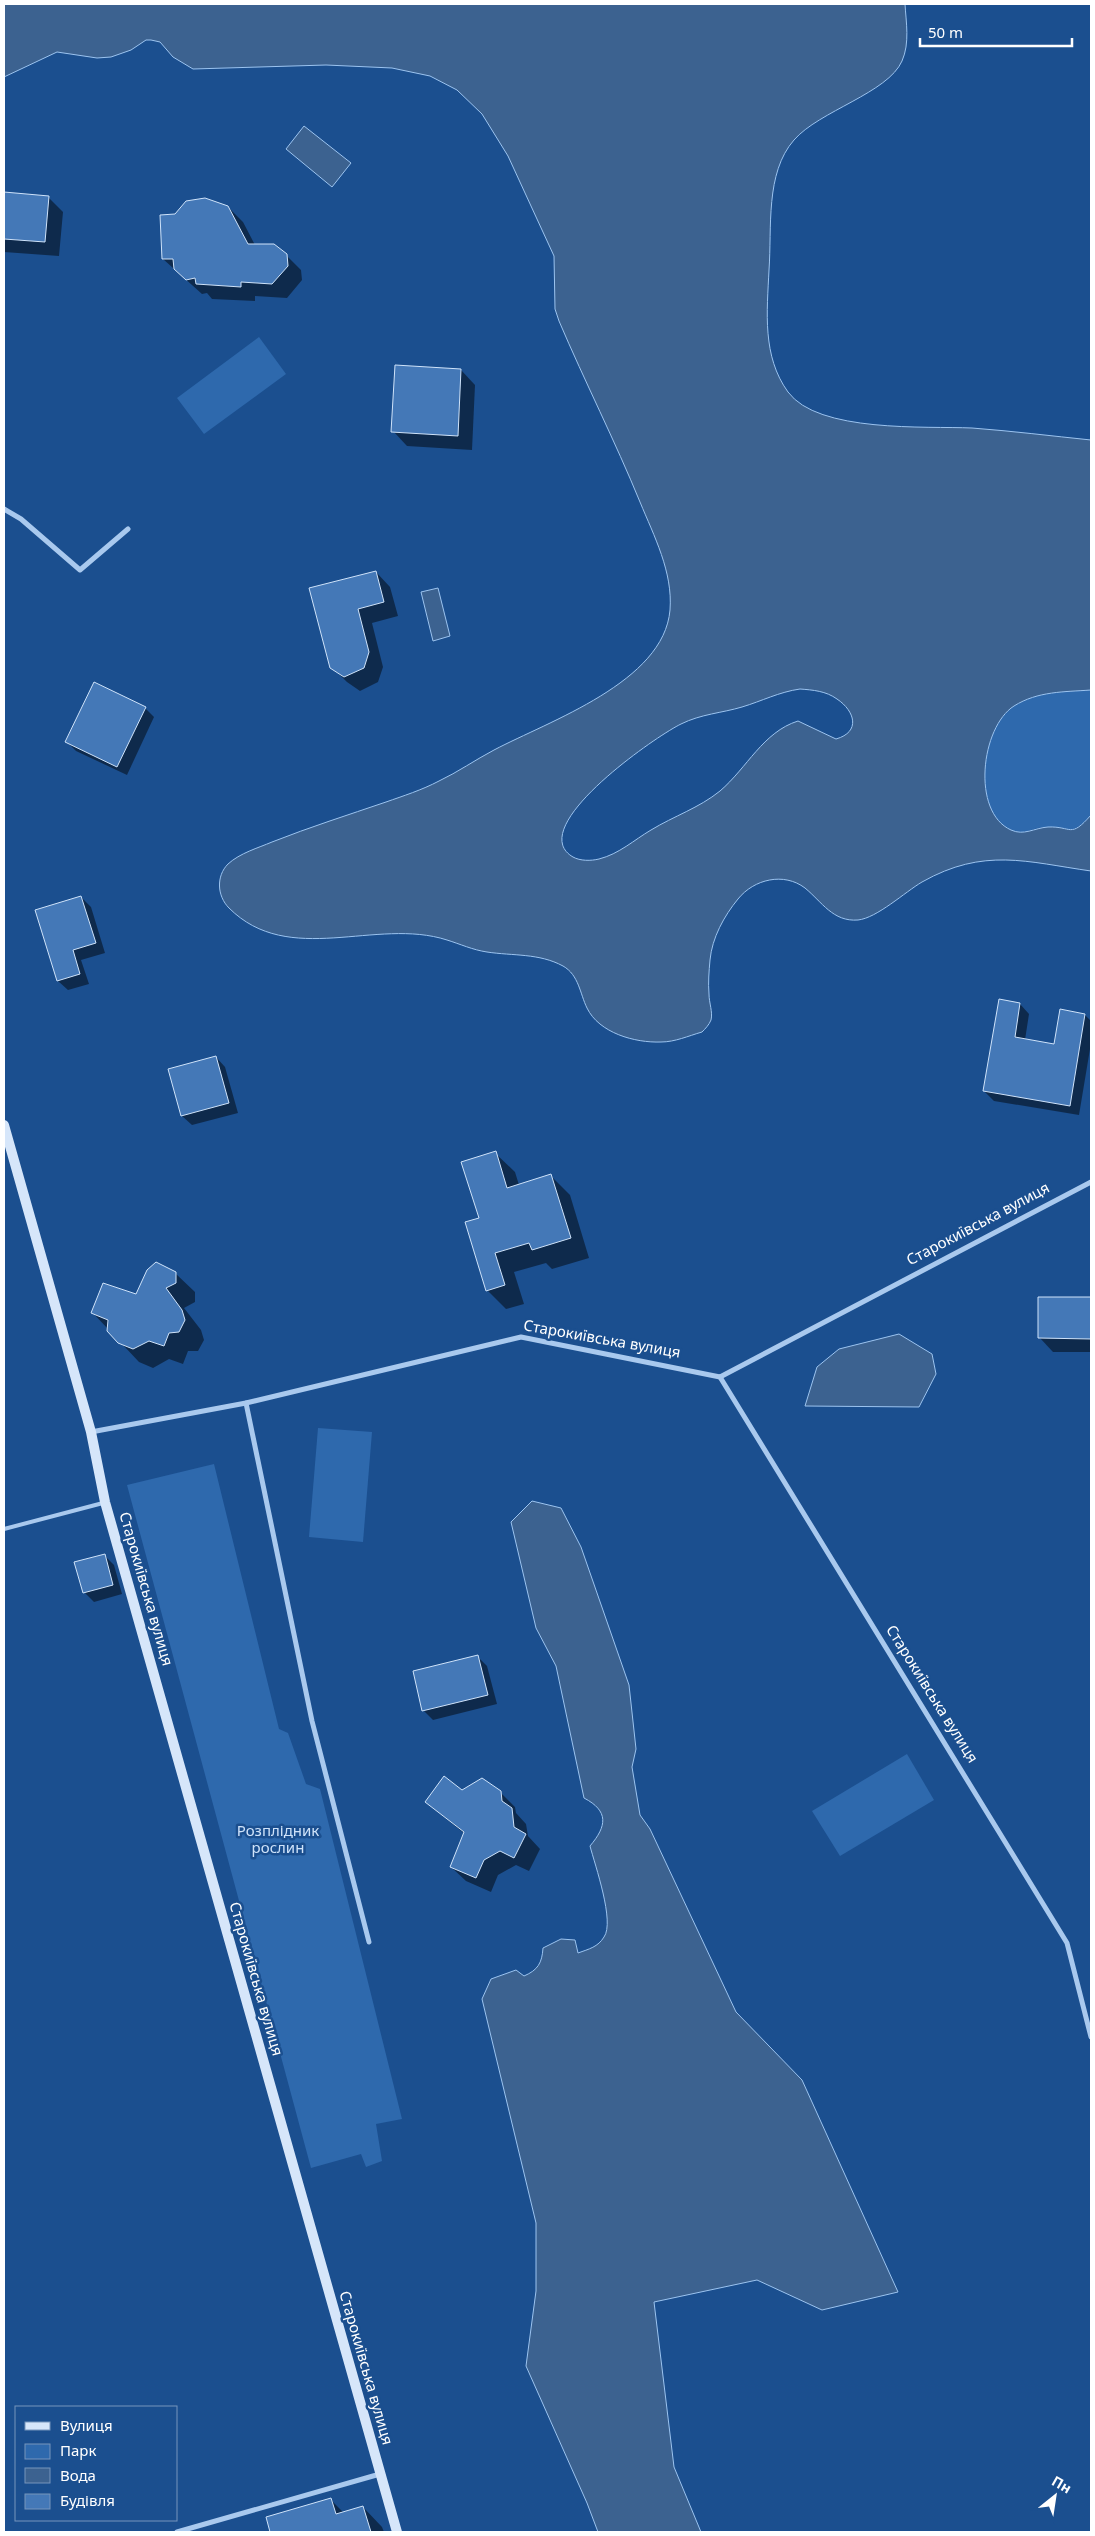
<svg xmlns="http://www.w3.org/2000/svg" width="1095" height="2536" font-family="'Noto Sans',sans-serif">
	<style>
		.green { fill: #2e69ad }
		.water { fill: #3c6290; stroke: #9cc4f0; fill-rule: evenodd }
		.shadow { fill: #0007 }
		.building { fill: #4478b7; stroke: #cfe3fa }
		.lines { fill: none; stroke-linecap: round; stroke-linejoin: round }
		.lane { stroke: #a9c9ee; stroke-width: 4 }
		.street { stroke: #a9c9ee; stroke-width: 5 }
		.secondary { stroke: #d6e6fa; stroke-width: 10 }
		.labels { text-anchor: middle; stroke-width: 5; stroke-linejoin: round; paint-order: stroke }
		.street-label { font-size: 15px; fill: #fff; stroke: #1b4f8f }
		.park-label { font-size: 15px; fill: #cfe3fa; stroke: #1b4f8f }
	</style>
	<rect width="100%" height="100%" fill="#1b4f8f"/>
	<g class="green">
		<path d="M 259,337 L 286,374 L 204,434 L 177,398 Z"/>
		<path d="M 1091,690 L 1091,815 C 1074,834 1070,830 1048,827 C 1034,826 1025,836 1011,830 C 971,812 981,727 1014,706 C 1038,691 1064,692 1091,690 Z"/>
		<path d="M 318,1428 L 372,1432 L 363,1542 L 309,1537 Z"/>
		<path d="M 214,1464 L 279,1729 L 288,1733 L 306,1784 L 320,1789 L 402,2119 L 376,2124 L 382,2161 L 366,2167 L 361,2154 L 311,2168 L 127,1485 Z"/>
		<path d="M 907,1754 L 934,1800 L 840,1856 L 812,1811 Z"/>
	</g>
	<g class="water">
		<path d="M 4,4 L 905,4 C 906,22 910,43 902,61 C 888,93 819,111 794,140 C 765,173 772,228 769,270 C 767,312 762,356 788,392 C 818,433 926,426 972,428 C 1012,431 1052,436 1091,440 L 1091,690 C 1064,692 1038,691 1014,706 C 981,727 971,812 1011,830 C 1024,836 1034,828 1048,827 C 1072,826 1070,839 1091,815 L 1091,871 C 1027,862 984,847 922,882 C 905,892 877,918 858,920 C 833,922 822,902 805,888 C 784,872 754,879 738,899 C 724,916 712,938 710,960 C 709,971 708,983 709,994 C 709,1003 713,1012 711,1020 C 709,1025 705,1029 702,1032 C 688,1036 675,1042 661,1042 C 635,1043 599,1033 587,1008 C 580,994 579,975 563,966 C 539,953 513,956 487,952 C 473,950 460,944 447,940 C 376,917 289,968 229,908 C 217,896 216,876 228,864 C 240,853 258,848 272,842 C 310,827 348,815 386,802 C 403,796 422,790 439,781 C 458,772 475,760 494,750 C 549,721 664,682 670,610 C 673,572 654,536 640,502 C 615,441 585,382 559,321 L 555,309 L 554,256 L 508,156 L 482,114 L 457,90 L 430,76 L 392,68 L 326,65 L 193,69 L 173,57 L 160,42 L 151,40 L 146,40 L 131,50 L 111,57 L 97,58 L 57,52 L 4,77 ZM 800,689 C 813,690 826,691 837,699 C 855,711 861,732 836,739 L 798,721 C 763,732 747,768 720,791 C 699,808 674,816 651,830 C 634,840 619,854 599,859 C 591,861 580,861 573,857 C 523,828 656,736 681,724 C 701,714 722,713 742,707 C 762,701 779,692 800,689 Z"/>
		<path d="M 304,126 L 351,163 L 332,187 L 286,149 Z"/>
		<path d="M 438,588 L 450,636 L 433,641 L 421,592 Z"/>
		<path d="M 899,1334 L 932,1354 L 936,1374 L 919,1407 L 805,1406 L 817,1367 L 839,1349 Z"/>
		<path d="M 532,1501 L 561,1508 L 581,1547 L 629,1685 L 636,1749 L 632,1767 L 640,1815 L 650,1829 L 736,2012 L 802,2080 L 898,2292 L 822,2310 L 757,2280 L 654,2302 L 674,2467 L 701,2532 L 598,2532 L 587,2503 L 526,2366 L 536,2291 L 536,2223 L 482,1999 L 491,1979 L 516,1970 L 524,1976 C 538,1970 542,1963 543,1948 L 561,1939 L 575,1940 L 578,1953 C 589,1949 598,1947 604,1937 C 615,1922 595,1865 590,1846 C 607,1826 609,1811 584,1798 L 556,1666 L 536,1628 L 511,1522 Z"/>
	</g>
	<g class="shadow">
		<path d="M 4,193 L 48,197 L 63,212 L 59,256 L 4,252 Z"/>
		<path d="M 228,207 L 243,222 L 255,245 L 286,255 L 301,270 L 302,280 L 287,298 L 255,296 L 255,301 L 212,299 L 207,293 L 202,294 L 163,259 Z"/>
		<path d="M 461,370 L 475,385 L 472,450 L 407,446 L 393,431 Z"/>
		<path d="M 376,572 L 390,587 L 398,616 L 372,623 L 383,667 L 378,682 L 360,691 L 347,682 L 332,667 L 311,589 Z"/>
		<path d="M 145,708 L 154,717 L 127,775 L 76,751 L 66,741 Z"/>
		<path d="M 81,897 L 91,907 L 105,953 L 81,960 L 89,984 L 68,990 L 58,981 Z"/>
		<path d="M 1000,1001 L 1020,1004 L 1029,1014 L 1025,1040 L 1055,1046 L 1085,1015 L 1091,1021 L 1091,1043 L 1079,1115 L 994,1101 L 984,1091 Z"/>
		<path d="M 216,1057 L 225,1067 L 238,1113 L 192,1125 L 182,1116 L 169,1070 Z"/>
		<path d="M 495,1153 L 515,1172 L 519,1185 L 550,1175 L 570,1195 L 589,1258 L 552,1269 L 546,1263 L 514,1272 L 524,1304 L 506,1309 L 487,1290 L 480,1218 Z"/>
		<path d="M 175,1273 L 195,1292 L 195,1302 L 184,1308 L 201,1330 L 204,1340 L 198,1351 L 188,1351 L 183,1364 L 169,1359 L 153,1368 L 139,1362 L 92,1312 L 136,1296 Z"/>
		<path d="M 1039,1298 L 1091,1299 L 1091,1352 L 1053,1352 L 1039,1337 Z"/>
		<path d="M 104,1555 L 114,1565 L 122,1594 L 94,1602 L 84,1592 Z"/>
		<path d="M 478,1657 L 487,1666 L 497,1704 L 433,1720 L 423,1710 Z"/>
		<path d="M 462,1791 L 500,1792 L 515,1807 L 516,1813 L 526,1824 L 528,1836 L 540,1849 L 529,1871 L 516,1865 L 498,1875 L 491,1892 L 466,1881 L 451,1867 L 465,1834 L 426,1802 Z"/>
		<path d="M 330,2499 L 344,2513 L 363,2507 L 382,2527 L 384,2532 L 271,2532 L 267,2518 Z"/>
	</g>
	<g class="building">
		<path d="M 4,192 L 49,196 L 45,242 L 4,239 Z"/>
		<path d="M 205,198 L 228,206 L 248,244 L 274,244 L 287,254 L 288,266 L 272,284 L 241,282 L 241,287 L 196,284 L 195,278 L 186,280 L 174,269 L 173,259 L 162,259 L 160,215 L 175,214 L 186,201 Z"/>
		<path d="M 395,365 L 461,369 L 458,436 L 391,432 Z"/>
		<path d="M 376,571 L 384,602 L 358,609 L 369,652 L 364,668 L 344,677 L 330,668 L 309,588 Z"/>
		<path d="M 94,682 L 146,707 L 117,767 L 65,742 Z"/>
		<path d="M 81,896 L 96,943 L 73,950 L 80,974 L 57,981 L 35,910 Z"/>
		<path d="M 999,999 L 1020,1003 L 1015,1037 L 1054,1044 L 1060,1009 L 1085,1014 L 1070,1106 L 983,1091 Z"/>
		<path d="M 216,1056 L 229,1103 L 181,1116 L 168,1069 Z"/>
		<path d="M 496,1151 L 507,1188 L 551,1174 L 571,1238 L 532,1250 L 529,1243 L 495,1253 L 505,1285 L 486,1291 L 465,1222 L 479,1218 L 461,1162 Z"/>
		<path d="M 156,1262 L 176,1272 L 176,1283 L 166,1288 L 182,1310 L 185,1320 L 179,1332 L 169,1333 L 164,1346 L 149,1341 L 133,1349 L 118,1343 L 107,1331 L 108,1320 L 91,1313 L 103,1283 L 136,1294 L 147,1270 Z"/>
		<path d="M 1038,1297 L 1091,1297 L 1091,1339 L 1038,1338 Z"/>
		<path d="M 105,1554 L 113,1585 L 83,1593 L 74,1562 Z"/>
		<path d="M 478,1655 L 488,1695 L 422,1711 L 413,1671 Z"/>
		<path d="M 444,1776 L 462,1790 L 482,1778 L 501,1791 L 502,1801 L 512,1808 L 514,1827 L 526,1834 L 514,1858 L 500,1851 L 484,1860 L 476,1878 L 450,1867 L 464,1832 L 425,1802 Z"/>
		<path d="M 331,2498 L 336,2514 L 363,2506 L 371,2532 L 270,2532 L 266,2517 Z"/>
	</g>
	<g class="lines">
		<path class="lane" d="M 4,1529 L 103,1503"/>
		<g class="street">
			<path d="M 4,509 L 21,519 L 80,570 L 128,529"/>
			<path d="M 720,1377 L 1067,1943 L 1091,2037"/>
			<path d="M 246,1403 L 312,1721 L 369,1942"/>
			<path d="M 91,1432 L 246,1403 L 521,1337 L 720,1377 L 1091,1182"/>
			<path d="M 177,2532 L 380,2474"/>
		</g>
		<path class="secondary" d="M 4,1125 L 91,1432 L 105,1502 L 397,2532"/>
	</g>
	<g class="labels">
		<g class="street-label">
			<text transform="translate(978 1224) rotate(-28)" y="5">Старокиївська вулиця</text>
			<text transform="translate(602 1339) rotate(10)" y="5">Старокиївська вулиця</text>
			<text transform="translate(146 1589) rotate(74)" y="5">Старокиївська вулиця</text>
			<text transform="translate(932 1694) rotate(58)" y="5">Старокиївська вулиця</text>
			<text transform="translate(256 1979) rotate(74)" y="5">Старокиївська вулиця</text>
			<text transform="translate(366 2368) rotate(74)" y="5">Старокиївська вулиця</text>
		</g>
		<g class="park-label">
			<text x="278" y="1836">Розплідник<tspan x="278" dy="17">рослин</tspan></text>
		</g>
	</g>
	<rect width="1095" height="2536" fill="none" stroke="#ffffff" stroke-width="10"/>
	<rect x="15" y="2406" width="162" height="115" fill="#1b4f8f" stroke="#7695bc"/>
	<rect x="25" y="2422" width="25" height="8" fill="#d6e6fa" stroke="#7695bc"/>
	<text x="60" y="2431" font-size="15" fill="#ffffff">Вулиця</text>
	<rect x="25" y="2444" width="25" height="15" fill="#2e69ad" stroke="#7695bc"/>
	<text x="60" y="2456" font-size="15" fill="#ffffff">Парк</text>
	<rect x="25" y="2468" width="25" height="15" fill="#3c6290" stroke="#7695bc"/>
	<text x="60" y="2481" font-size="15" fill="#ffffff">Вода</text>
	<rect x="25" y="2494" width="25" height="15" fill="#4478b7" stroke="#7695bc"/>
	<text x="60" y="2506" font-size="15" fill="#ffffff">Будівля</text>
	<g transform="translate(1055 2496) rotate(30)" stroke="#1b4f8f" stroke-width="4" paint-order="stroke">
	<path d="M0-4L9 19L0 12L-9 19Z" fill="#ffffff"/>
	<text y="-8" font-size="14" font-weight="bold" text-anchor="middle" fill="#ffffff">Пн</text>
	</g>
	<path d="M920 38v8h152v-8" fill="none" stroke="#ffffff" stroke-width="2.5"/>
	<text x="928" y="38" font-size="15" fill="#ffffff" stroke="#1b4f8f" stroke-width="4" paint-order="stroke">50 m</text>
</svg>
